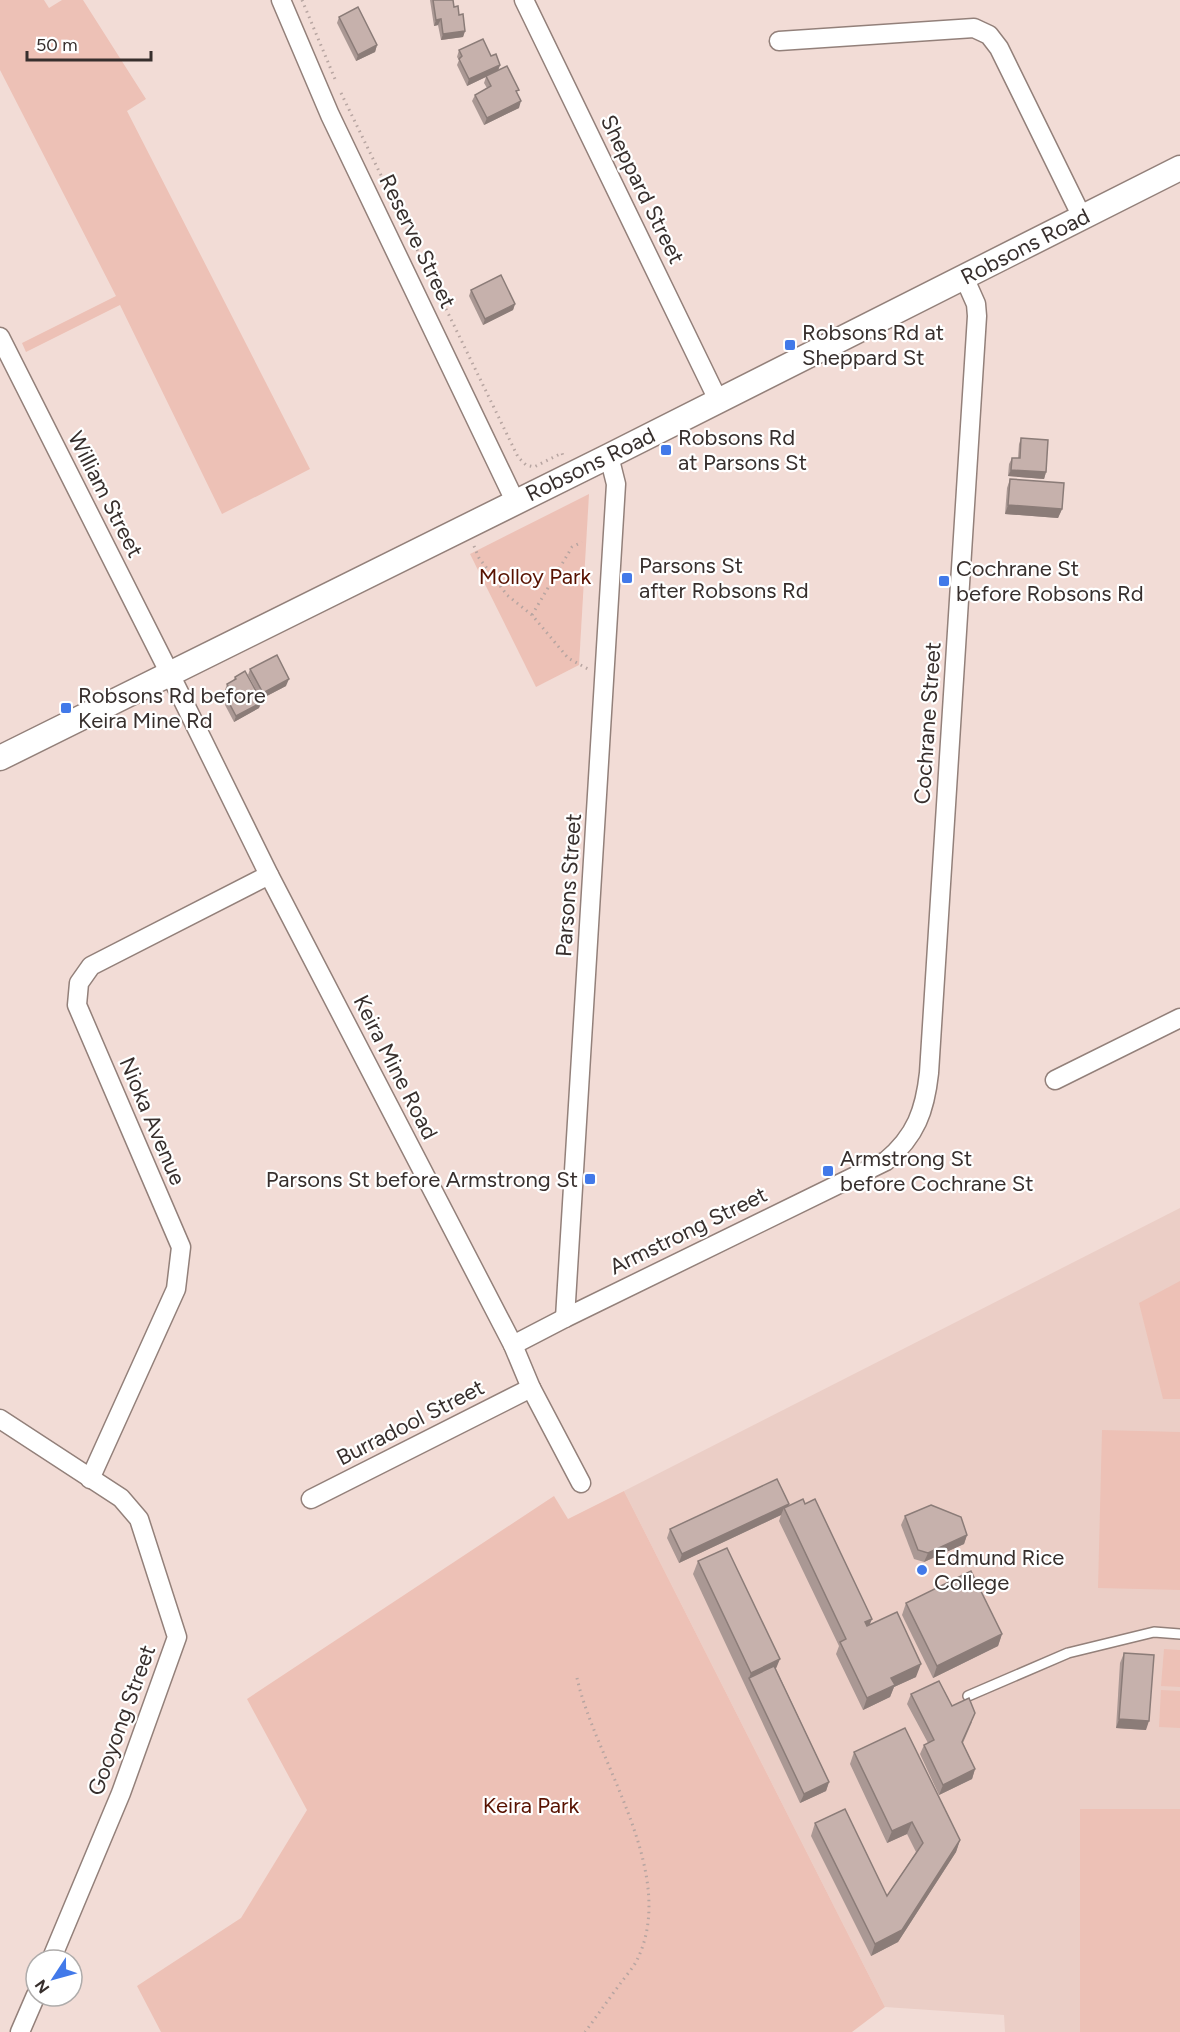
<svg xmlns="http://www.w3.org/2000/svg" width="1180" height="2032" font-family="Figtree,sans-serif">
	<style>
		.built { fill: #ebcec6 }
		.green { fill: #edc1b6 }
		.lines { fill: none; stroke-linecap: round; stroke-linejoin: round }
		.lane-casing { stroke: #93807a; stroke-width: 12 }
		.street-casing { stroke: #93807a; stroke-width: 21 }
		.secondary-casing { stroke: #93807a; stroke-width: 27 }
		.path { stroke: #b7a5a1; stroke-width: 3; stroke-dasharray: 1.5 4.5; stroke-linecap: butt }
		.lane { stroke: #fff; stroke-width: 9 }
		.street { stroke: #fff; stroke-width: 18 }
		.secondary { stroke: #fff; stroke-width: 24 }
		.wall { fill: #aa9894 }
		.shaded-wall { fill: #8b7c78 }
		.building { fill: #c6b1ac; stroke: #8b7c78; stroke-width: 1.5 }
		.poi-dot { fill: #4279e9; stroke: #fff; stroke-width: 2 }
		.labels { text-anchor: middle; stroke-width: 4.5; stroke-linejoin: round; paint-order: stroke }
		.street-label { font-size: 22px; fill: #372f2d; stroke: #fff }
		.poi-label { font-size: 22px; fill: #372f2d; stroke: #fff; text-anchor: start }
		.park-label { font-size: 22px; fill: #581201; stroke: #fff }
	</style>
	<rect width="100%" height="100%" fill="#f2dcd6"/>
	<path class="built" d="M 1180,1208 L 1180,2032 L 1005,2032 L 1004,2015 L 885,2007 L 624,1491 Z"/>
	<g class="green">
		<path d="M 0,0 L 44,0 L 49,8 L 62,0 L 83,0 L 146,99 L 127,111 L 310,469 L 222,514 L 120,305 L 26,352 L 22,343 L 116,296 L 0,70 Z"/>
		<path d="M 589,494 L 579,665 L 536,687 L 470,554 Z"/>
		<path d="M 1180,1281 L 1180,1399 L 1163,1399 L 1139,1303 Z"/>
		<path d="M 1102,1430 L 1180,1432 L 1180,1590 L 1098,1588 Z"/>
		<path d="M 624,1491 L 885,2007 L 852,2032 L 161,2032 L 137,1986 L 241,1918 L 307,1810 L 247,1699 L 554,1496 L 568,1519 Z"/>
		<path d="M 1164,1649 L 1180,1650 L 1180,1687 L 1161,1686 Z"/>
		<path d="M 1161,1690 L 1180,1691 L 1180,1728 L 1159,1727 Z"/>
		<rect x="1080" y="1809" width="100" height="223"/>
	</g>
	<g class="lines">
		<g class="lane-casing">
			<path id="lane" d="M 968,1696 L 1068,1653 L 1154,1632 L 1180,1634"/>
		</g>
		<g class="street-casing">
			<g id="street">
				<path d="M 281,0 L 330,115 L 515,501"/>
				<path d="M 524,0 L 718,400"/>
				<path d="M 779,41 L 974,28 L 989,35 L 999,48 L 1082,217"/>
				<path d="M 0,337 L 169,672 L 269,875 L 513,1345 L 531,1388 L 581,1483"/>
				<path d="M 1055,1080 L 1180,1018"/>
				<path d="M 565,1318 L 616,484 L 609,456"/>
				<path d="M 513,1345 L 565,1318 L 886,1161 C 916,1136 925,1110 929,1073 L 977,316 L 976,304 L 964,277"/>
				<path d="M 0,1419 L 121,1498 L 139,1519 L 177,1637 L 121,1793 L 51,1960"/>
				<path d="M 90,1479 L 176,1289 L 181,1247 L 77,1005 L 79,983 L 91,966 L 269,875"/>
				<path d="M 311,1499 L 531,1388"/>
				<path d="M 20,2032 L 36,1995"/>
			</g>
		</g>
		<g class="secondary-casing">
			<path id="secondary" d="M 0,758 L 609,456 L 1180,168"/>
		</g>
		<g class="path">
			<path d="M 302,0 L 335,79"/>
			<path d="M 341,93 L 518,457 L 526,465 L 534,467 L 562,453 L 563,456"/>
			<path d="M 474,546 L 479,558 L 507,595 L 532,615 L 568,658 L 588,669"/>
			<path d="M 532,615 L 572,547 L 582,542"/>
			<path d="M 577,1678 C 596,1763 681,1875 636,1962 C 632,1969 625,1977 620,1984 C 608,2000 597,2016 585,2032"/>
		</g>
		<use href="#lane" class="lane"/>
		<use href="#street" class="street"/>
		<use href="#secondary" class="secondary"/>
	</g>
	<g class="wall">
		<path d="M 430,0 L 453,0 L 454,7 L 459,15 L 465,31 L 463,37 L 441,40 L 438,25 L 434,26 Z"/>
		<path d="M 339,17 L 377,45 L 375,52 L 356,61 L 337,23 Z"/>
		<path d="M 459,50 L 491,56 L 500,65 L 498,70 L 518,95 L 519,108 L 484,125 L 472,101 L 475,95 L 487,88 L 484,83 L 486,77 L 467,86 L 457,65 L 459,60 L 457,57 Z"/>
		<path d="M 471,290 L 515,304 L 513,310 L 483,325 L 469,296 Z"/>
		<path d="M 1021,438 L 1046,472 L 1044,479 L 1008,476 L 1009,464 L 1012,458 L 1018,458 L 1019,444 Z"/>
		<path d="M 1010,479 L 1062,509 L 1058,518 L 1005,514 L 1007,488 Z"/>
		<path d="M 250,669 L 286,686 L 261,699 L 248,675 Z"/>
		<path d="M 235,677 L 259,708 L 234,722 L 225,705 L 227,699 L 229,698 L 225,690 L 227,684 L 233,681 Z"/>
		<path d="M 789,1504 L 788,1506 L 870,1625 L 916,1677 L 894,1687 L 890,1697 L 863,1710 L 836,1654 L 839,1646 L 779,1521 L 781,1515 L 679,1563 L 667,1538 L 670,1529 Z"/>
		<path d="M 905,1516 L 967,1535 L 964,1544 L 924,1562 L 914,1559 L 901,1525 Z"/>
		<path d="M 698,1561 L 776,1669 L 829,1782 L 826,1791 L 800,1803 L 693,1574 Z"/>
		<path d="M 906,1603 L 1002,1634 L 998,1646 L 933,1678 L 902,1615 Z"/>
		<path d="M 1124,1653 L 1146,1730 L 1116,1728 L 1120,1663 Z"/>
		<path d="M 911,1694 L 952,1706 L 972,1722 L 963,1743 L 975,1769 L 972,1779 L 939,1795 L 920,1754 L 924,1745 L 928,1743 L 907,1704 Z"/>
		<path d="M 854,1752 L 960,1840 L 956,1852 L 898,1942 L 871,1956 L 811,1836 L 815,1823 L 887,1896 L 916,1852 L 907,1834 L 887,1843 L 850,1764 Z"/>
	</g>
	<g class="shaded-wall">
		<path d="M 441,19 L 438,25 L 434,26 L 436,20 Z"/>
		<path d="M 465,31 L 463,37 L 441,40 L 443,34 Z"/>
		<path d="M 377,45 L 375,52 L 356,61 L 358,55 Z"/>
		<path d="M 500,65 L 498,71 L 467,86 L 469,79 Z"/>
		<path d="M 521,101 L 519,108 L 484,125 L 487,118 Z"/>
		<path d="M 515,304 L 513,310 L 483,325 L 485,319 Z"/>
		<path d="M 1011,470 L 1046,472 L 1044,479 L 1008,476 Z"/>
		<path d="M 1008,505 L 1062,509 L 1058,518 L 1005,514 Z"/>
		<path d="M 289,679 L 286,686 L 261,699 L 263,693 Z"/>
		<path d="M 262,702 L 259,708 L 234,722 L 236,716 Z"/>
		<path d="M 789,1504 L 786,1512 L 784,1508 L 781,1515 L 679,1563 L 682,1554 Z"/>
		<path d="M 967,1535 L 964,1544 L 924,1562 L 928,1553 Z"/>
		<path d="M 872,1619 L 867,1631 L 865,1622 Z"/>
		<path d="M 1002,1634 L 998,1646 L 933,1678 L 937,1666 Z"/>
		<path d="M 780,1659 L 775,1671 L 749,1678 L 746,1685 L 751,1673 Z"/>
		<path d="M 921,1664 L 916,1677 L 894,1687 L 890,1697 L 863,1710 L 867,1698 L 891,1678 Z"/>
		<path d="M 1119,1719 L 1149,1721 L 1146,1730 L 1116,1728 Z"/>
		<path d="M 975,1769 L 972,1779 L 939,1795 L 943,1785 Z"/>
		<path d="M 829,1782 L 826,1791 L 800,1803 L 804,1794 Z"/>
		<path d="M 912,1822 L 907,1834 L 887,1843 L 892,1831 Z"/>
		<path d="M 960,1840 L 956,1852 L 898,1942 L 871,1956 L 875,1944 Z"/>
	</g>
	<g class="building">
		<path d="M 433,0 L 453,0 L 454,7 L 458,6 L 459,15 L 463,14 L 465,31 L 443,34 L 441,19 L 436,20 Z"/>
		<path d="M 358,7 L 377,45 L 358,55 L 339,17 Z"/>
		<path d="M 483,39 L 491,56 L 496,54 L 500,65 L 469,79 L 459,59 L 462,56 L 459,50 Z"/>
		<path d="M 507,66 L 519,90 L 516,91 L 521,101 L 487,118 L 475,95 L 491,86 L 486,76 Z"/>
		<path d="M 501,275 L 515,304 L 485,319 L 471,290 Z"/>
		<path d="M 1021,438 L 1048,440 L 1046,472 L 1011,470 L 1012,458 L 1020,458 Z"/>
		<path d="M 1010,479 L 1064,483 L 1062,509 L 1008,505 Z"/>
		<path d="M 277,655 L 289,679 L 263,693 L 250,669 Z"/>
		<path d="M 245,671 L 262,702 L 236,716 L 227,699 L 233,696 L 227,684 L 236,679 L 235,677 Z"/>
		<path d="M 777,1479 L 789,1504 L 682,1554 L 670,1529 Z"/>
		<path d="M 803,1499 L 805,1504 L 815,1499 L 872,1619 L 865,1622 L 867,1626 L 897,1612 L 921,1664 L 891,1678 L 895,1685 L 867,1698 L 840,1642 L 846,1639 L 784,1508 Z"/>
		<path d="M 931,1505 L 961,1517 L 967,1535 L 928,1553 L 918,1550 L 905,1516 Z"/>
		<path d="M 727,1548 L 780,1659 L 751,1673 L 698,1561 Z"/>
		<path d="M 971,1571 L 1002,1634 L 937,1666 L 906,1603 Z"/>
		<path d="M 1124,1653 L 1154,1655 L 1149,1721 L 1119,1719 Z"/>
		<path d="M 774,1666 L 829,1782 L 804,1794 L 749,1678 Z"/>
		<path d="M 939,1681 L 952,1706 L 969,1698 L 975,1713 L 962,1742 L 975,1769 L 943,1785 L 924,1745 L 934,1740 L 911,1694 Z"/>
		<path d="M 905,1728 L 960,1840 L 902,1930 L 875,1944 L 815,1823 L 845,1809 L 887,1896 L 923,1843 L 912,1822 L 892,1831 L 854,1752 Z"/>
	</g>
	<g class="poi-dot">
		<rect x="784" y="339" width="12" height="12" rx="3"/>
		<rect x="660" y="444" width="12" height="12" rx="3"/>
		<rect x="621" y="572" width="12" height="12" rx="3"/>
		<rect x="938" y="575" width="12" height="12" rx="3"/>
		<rect x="60" y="702" width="12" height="12" rx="3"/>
		<rect x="822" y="1165" width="12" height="12" rx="3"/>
		<rect x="584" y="1173" width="12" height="12" rx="3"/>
		<circle cx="922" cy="1570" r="6"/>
	</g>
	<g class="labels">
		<g class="street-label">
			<text transform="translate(643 189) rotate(64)" y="8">Sheppard Street</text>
			<text transform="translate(418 241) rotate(64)" y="8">Reserve Street</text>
			<text transform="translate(1025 246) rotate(-27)" y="8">Robsons Road</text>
			<text transform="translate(590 464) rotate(-26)" y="8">Robsons Road</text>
			<text transform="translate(106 494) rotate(63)" y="8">William Street</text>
			<text transform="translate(927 723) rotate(-86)" y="8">Cochrane Street</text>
			<text transform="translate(568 885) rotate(-86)" y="8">Parsons Street</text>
			<text transform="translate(396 1067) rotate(63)" y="8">Keira Mine Road</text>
			<text transform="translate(153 1121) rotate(67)" y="8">Nioka Avenue</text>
			<text transform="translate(688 1230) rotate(-26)" y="8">Armstrong Street</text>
			<text transform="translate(410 1422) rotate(-27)" y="8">Burradool Street</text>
			<text transform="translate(121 1720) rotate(-70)" y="8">Gooyong Street</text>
		</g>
		<g class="poi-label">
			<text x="802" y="340">Robsons Rd at<tspan x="802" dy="25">Sheppard St</tspan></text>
			<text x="678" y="445">Robsons Rd<tspan x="678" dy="25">at Parsons St</tspan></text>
			<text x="639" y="573">Parsons St<tspan x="639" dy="25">after Robsons Rd</tspan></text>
			<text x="956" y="576">Cochrane St<tspan x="956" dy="25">before Robsons Rd</tspan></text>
			<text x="78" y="703">Robsons Rd before<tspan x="78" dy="25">Keira Mine Rd</tspan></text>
			<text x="840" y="1166">Armstrong St<tspan x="840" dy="25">before Cochrane St</tspan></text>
			<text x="578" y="1187" text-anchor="end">Parsons St before Armstrong St</text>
			<text x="934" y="1565">Edmund Rice<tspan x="934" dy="25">College</tspan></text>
		</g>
		<g class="park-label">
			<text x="535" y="584">Molloy Park</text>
			<text x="531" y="1813">Keira Park</text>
		</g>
	</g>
	<g transform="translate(54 1978) rotate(234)"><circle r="28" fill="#ffffff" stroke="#afacab" stroke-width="1.5"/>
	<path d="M0-4.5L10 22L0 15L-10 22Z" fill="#4279e9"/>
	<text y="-9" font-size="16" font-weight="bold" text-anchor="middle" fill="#372f2d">N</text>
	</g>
	<path d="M27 51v9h124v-9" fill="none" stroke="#372f2d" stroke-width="3"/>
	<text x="36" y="51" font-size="18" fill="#372f2d" stroke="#ffffff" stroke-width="4.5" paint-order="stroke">50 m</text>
</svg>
